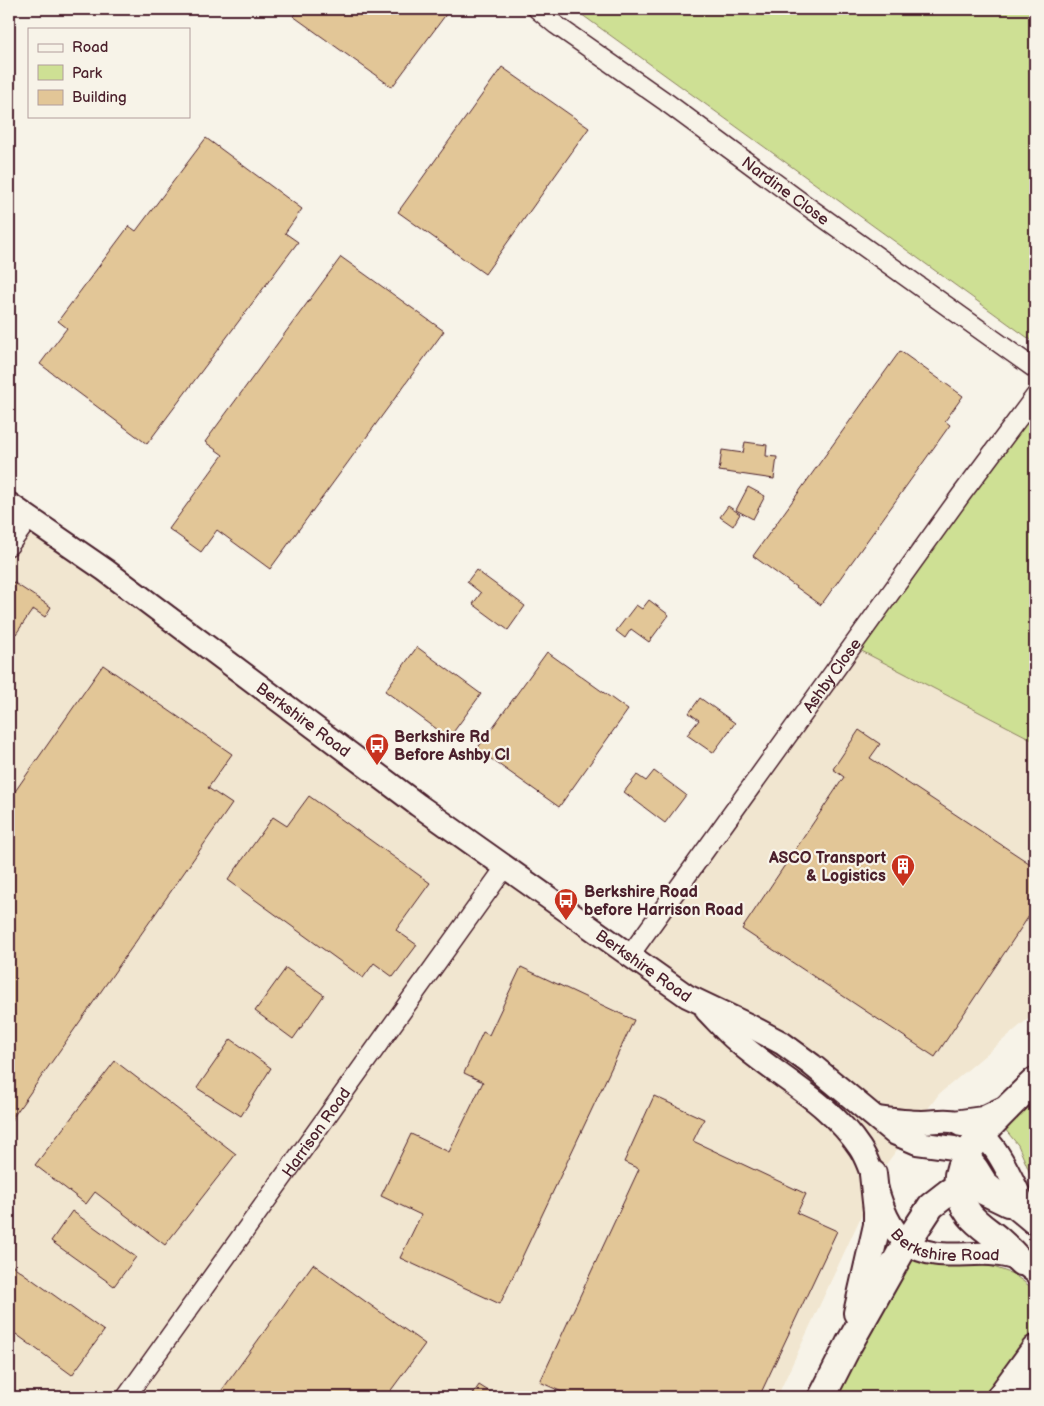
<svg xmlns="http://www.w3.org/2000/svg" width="1044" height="1406" font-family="'Balsamiq Sans',sans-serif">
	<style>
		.built { fill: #f1e6d0 }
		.green { fill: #cee094; stroke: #8c8060 }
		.building { fill: #e2c697; stroke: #4a1f2b }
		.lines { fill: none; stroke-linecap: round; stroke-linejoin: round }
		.minor-casing { stroke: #4a1f2b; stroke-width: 21 }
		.major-casing { stroke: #4a1f2b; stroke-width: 26 }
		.highway-casing { stroke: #4a1f2b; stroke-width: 30 }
		.minor { stroke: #f7f3e8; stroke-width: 18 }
		.major { stroke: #f7f3e8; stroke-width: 22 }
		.highway { stroke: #f7f3e8; stroke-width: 26 }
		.labels { text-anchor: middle; stroke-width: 4.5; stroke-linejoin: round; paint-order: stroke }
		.street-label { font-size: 16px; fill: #4a1f2b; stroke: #f7f3e8 }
		.poi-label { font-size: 16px; font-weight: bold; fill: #4a1f2b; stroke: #f7f3e8; text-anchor: start }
	</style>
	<rect width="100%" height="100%" fill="#f7f3e8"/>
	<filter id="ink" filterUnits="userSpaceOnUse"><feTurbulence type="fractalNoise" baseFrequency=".02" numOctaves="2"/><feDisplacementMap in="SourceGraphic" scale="10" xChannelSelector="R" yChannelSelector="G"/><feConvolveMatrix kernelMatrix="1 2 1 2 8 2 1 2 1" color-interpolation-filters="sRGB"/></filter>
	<g filter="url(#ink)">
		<path class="built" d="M 9,492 L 635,947 L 852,645 L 1035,741 L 1035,1013 L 939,1094 L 884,1167 L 777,1397 L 9,1397 Z"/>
		<g class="green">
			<path d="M 574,9 L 1035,9 L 1035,343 Z"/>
			<path d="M 1035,396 L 1035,741 L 852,646 Z"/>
			<path d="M 1035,1100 L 1035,1185 L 1018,1145 L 1004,1128 Z"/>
			<path d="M 908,1259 L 988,1265 L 1013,1274 L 1035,1290 L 1035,1328 L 983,1397 L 835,1397 Z"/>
		</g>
		<g class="building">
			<path d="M 299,9 L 450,9 L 392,87 L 293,16 Z"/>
			<path d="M 502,67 L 589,128 L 485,274 L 398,212 Z"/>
			<path d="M 206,138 L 302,209 L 285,233 L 298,242 L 147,444 L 40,364 L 67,328 L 58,321 L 129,226 L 136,231 Z"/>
			<path d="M 341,257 L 444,331 L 270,569 L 217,530 L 201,552 L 169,529 L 223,455 L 205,442 Z"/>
			<path d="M 900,351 L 963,396 L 945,421 L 950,425 L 821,605 L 753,556 Z"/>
			<path d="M 745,442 L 767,445 L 766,456 L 777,457 L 774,479 L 719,471 L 722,450 L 743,453 Z"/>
			<path d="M 748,487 L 765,496 L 753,519 L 736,510 Z"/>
			<path d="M 728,506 L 740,514 L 733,526 L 720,517 Z"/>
			<path d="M 476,570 L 525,606 L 508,630 L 473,604 L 481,593 L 467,582 Z"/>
			<path d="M 13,582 L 51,607 L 45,617 L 33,609 L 16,634 L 9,629 L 9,588 Z"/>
			<path d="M 649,600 L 669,615 L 649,642 L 631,629 L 625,638 L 616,631 L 636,605 L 642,609 Z"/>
			<path d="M 417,647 L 481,694 L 449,738 L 385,691 Z"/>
			<path d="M 547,652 L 628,710 L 559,807 L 477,749 Z"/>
			<path d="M 103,665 L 232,754 L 208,788 L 232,804 L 9,1123 L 9,800 Z"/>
			<path d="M 700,698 L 735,723 L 713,753 L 687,735 L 699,720 L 689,713 Z"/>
			<path d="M 859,730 L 880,744 L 870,758 L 1035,867 L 1035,907 L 935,1057 L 742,929 L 844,777 L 833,769 Z"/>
			<path d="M 654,771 L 686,795 L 665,823 L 624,792 L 637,775 L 646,781 Z"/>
			<path d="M 309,796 L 430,883 L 396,930 L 417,945 L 393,977 L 374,963 L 363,978 L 228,880 L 273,817 L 287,826 Z"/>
			<path d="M 521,967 L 634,1020 L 500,1304 L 400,1258 L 421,1215 L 381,1196 L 411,1134 L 449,1152 L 483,1082 L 464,1073 L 483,1032 L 489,1035 Z"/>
			<path d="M 286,968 L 324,995 L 293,1039 L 255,1011 Z"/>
			<path d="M 231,1039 L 271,1068 L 241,1116 L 197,1088 Z"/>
			<path d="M 115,1061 L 236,1154 L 165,1245 L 95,1192 L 86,1204 L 35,1165 Z"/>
			<path d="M 654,1096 L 704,1119 L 693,1141 L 806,1194 L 797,1213 L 837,1231 L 759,1397 L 573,1397 L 540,1382 L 639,1169 L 624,1162 Z"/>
			<path d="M 72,1211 L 136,1257 L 114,1286 L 51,1241 Z"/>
			<path d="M 9,1263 L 104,1331 L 72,1375 L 9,1329 Z"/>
			<path d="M 313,1264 L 425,1344 L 386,1397 L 217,1397 Z"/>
			<path d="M 479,1385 L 498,1397 L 471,1397 Z"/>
		</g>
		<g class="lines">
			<g class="minor-casing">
				<g id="minor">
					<path id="s1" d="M 537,9 L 556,25 L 666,102 L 800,201 L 1035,369"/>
					<path d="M 9,546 L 29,519"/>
					<path id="s2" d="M 630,955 L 961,495 L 1035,396"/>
					<path id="s3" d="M 126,1397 L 506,866"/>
				</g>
			</g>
			<g class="major-casing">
				<g id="major">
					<path id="s4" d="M 9,504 L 105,570 L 418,805 L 687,996 L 748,1025 L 782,1043 L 812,1065 L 894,1133 L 917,1143 L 954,1148 L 966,1154 L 977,1168 L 987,1184 L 1035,1224"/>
					<path id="s5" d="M 707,1011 C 717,1021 726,1032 737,1041 C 777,1077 829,1101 860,1148 C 879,1177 877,1219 906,1242 C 938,1266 978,1246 1013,1258 C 1022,1261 1028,1267 1035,1272"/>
					<path d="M 877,1118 C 892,1120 907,1122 922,1122 C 934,1122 946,1119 957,1122 C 999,1132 1010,1182 1030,1215"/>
				</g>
			</g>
			<g class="highway-casing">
				<g id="highway">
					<path d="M 961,1123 L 983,1120 L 1002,1111"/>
					<path d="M 1021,1262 C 1014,1254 1007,1247 999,1240 C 990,1232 978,1225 970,1215 C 943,1179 964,1154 989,1127 C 1004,1111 1019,1096 1035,1081"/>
					<path d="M 857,1313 L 877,1225 L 877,1211 L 873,1174"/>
					<path d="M 822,1397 L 849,1344 L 901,1252 L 931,1206 L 949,1192 L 964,1188 L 979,1189 L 1008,1203"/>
					<path d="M 1000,1397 L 1035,1349"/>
					<path d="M 1025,1397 L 1035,1383"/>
				</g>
			</g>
			<use href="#minor" class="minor"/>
			<use href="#major" class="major"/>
			<use href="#highway" class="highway"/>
		</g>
	</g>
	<defs>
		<g id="bus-pin" transform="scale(1.25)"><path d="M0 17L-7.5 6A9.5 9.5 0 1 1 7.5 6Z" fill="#c8321e" stroke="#f7f3e8"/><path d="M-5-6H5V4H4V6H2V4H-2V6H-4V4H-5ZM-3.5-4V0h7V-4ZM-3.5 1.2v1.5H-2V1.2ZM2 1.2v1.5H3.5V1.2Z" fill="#fff"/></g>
		<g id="building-pin" transform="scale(1.25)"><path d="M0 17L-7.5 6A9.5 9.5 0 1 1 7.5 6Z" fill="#c8321e" stroke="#f7f3e8"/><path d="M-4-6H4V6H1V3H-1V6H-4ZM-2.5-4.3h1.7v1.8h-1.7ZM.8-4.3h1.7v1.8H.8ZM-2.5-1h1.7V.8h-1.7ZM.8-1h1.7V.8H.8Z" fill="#fff"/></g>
	</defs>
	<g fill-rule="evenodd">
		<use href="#bus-pin" x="377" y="745"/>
		<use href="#building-pin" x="903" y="866"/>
		<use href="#bus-pin" x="566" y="900"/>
	</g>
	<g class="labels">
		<g class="street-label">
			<text dy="6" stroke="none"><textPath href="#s1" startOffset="308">Nardine Close</textPath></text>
			<text dy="6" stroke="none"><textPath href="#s2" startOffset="345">Ashby Close</textPath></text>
			<text dy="6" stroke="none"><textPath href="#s4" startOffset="365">Berkshire Road</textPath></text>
			<text dy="6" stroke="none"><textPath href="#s4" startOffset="785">Berkshire Road</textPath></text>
			<text dy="6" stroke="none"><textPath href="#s3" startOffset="326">Harrison Road</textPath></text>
			<text dy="6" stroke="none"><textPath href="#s5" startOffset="352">Berkshire Road</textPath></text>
		</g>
		<g class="poi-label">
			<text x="394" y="742">Berkshire Rd<tspan x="394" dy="18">Before Ashby Cl</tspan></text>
			<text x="886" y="863" text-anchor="end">ASCO Transport<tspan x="886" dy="18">&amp; Logistics</tspan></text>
			<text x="584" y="897">Berkshire Road<tspan x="584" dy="18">before Harrison Road</tspan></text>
		</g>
	</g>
	<rect width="1044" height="1406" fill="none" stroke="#f7f3e8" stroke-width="30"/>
	<rect x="15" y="15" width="1014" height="1376" fill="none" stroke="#4a1f2b" stroke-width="2" filter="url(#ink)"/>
	<rect x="28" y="28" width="162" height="90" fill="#f7f3e8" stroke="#b29e9c"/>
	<rect x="38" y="44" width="25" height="8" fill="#f7f3e8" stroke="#b29e9c"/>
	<text x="72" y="52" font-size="15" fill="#4a1f2b">Road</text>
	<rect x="38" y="65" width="25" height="15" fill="#cee094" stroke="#b29e9c"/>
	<text x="72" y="78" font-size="15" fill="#4a1f2b">Park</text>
	<rect x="38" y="90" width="25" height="15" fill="#e2c697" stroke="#b29e9c"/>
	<text x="72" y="102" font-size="15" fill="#4a1f2b">Building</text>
</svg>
